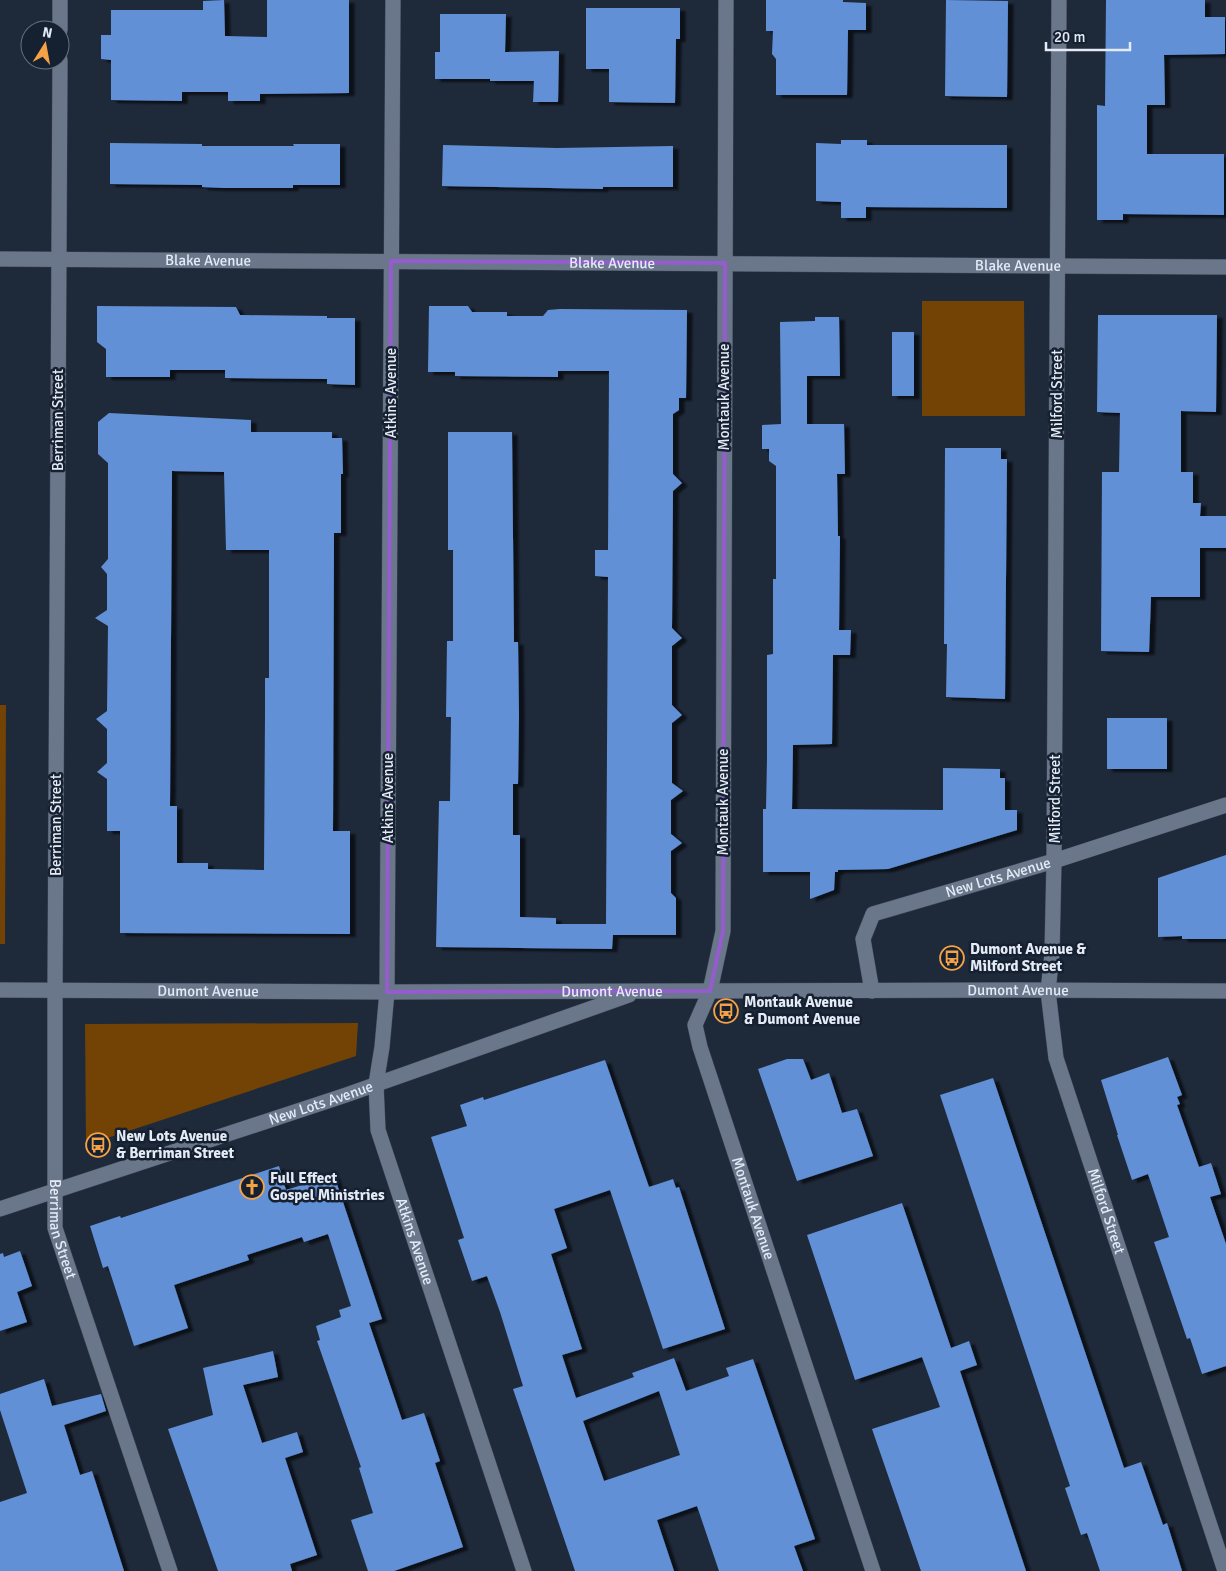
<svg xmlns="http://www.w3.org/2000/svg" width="1226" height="1571" font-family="Signika,sans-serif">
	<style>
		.green { fill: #724305 }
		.building { fill: #6290d6; fill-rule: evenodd; filter: url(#shadow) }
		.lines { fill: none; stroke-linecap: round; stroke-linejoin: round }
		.minor-casing { stroke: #3d4654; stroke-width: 16 }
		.minor { stroke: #6a778b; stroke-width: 15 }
		.marked { fill: none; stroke: #955ccd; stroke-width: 4; stroke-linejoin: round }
		.labels { text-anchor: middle; stroke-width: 5; stroke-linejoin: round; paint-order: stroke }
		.street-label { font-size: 15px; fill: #e4ebf7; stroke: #152030 }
		.poi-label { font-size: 15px; font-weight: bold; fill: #e4ebf7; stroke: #152030; text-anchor: start }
	</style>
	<defs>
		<filter id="shadow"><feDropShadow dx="5.5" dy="3" stdDeviation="1" flood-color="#0009"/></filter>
	</defs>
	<rect width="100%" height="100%" fill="#1e293a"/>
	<g class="green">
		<path d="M 922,301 L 1024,301 L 1025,416 L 922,416 Z"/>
		<path d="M 0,705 L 6,705 L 5,944 L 0,944 Z"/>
		<path d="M 358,1023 L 356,1056 L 86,1145 L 85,1024 Z"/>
	</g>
	<g class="building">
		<path d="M 224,0 L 225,36 L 267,37 L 267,0 L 349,0 L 349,93 L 260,94 L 260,101 L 228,101 L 228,92 L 182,92 L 182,101 L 111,100 L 111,60 L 101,59 L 101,35 L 111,35 L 111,10 L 203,10 L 203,1 Z"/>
		<path d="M 766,0 L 843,0 L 843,2 L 866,3 L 866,30 L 848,30 L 847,95 L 776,95 L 776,59 L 772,54 L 773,31 L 766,31 Z"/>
		<path d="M 946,0 L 1008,1 L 1007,97 L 945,96 Z"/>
		<path d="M 1106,0 L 1205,0 L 1205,17 L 1225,17 L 1225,54 L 1164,55 L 1165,105 L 1147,105 L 1147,154 L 1224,154 L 1224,215 L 1123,214 L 1123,220 L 1097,220 L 1097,105 L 1105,106 Z"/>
		<path d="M 586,8 L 680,8 L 680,39 L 676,39 L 675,103 L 609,102 L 609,69 L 586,69 Z"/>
		<path d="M 440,14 L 506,14 L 505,52 L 559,51 L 558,102 L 533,102 L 534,81 L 490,81 L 490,79 L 435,79 L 435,52 L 440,52 Z"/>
		<path d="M 841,140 L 867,140 L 867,145 L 1007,145 L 1007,208 L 866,207 L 866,218 L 841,218 L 841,202 L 816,201 L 816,143 L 841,144 Z"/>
		<path d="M 110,143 L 202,144 L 202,146 L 294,146 L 293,144 L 340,144 L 340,185 L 293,185 L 293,188 L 224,188 L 202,187 L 202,185 L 110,184 Z"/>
		<path d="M 443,145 L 557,148 L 673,146 L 673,187 L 603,187 L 603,189 L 442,186 Z"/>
		<path d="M 97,306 L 236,307 L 240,315 L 327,316 L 327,318 L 355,318 L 355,385 L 327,384 L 327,379 L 225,378 L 225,370 L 170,370 L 170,377 L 106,377 L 106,349 L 97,342 Z"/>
		<path d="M 429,306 L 468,306 L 472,312 L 507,312 L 507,316 L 543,316 L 548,310 L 560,309 L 687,310 L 686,398 L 679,398 L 679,410 L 673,414 L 673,474 L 682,483 L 673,491 L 672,628 L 682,638 L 672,646 L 672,705 L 682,715 L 672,723 L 672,783 L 683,791 L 671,800 L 671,834 L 682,843 L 671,851 L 671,893 L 676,898 L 676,935 L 613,935 L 612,949 L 436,947 L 439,801 L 450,801 L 451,717 L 446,717 L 447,641 L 453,641 L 453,550 L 448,550 L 448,432 L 512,432 L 514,642 L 518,642 L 519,715 L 518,784 L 513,784 L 513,835 L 520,835 L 520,917 L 556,918 L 556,924 L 606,924 L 608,577 L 595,576 L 595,550 L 608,550 L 609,371 L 558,371 L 558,377 L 455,376 L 455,372 L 428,372 Z"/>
		<path d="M 1098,315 L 1217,315 L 1216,412 L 1181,411 L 1181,472 L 1193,472 L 1193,503 L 1201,503 L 1200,516 L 1226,516 L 1226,548 L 1200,548 L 1200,597 L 1151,597 L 1149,652 L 1101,651 L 1102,472 L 1119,472 L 1120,413 L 1097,412 Z"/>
		<path d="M 815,317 L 839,317 L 840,376 L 807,376 L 807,424 L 844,424 L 845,474 L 837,474 L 838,536 L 840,536 L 839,630 L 851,630 L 850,655 L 833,655 L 832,744 L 793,745 L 792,809 L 943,810 L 943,768 L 1000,769 L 1000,778 L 1005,778 L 1005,810 L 1017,810 L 1017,830 L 888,869 L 838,870 L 838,872 L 835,872 L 834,890 L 810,899 L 810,872 L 763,872 L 763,809 L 766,809 L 767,758 L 767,655 L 773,654 L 773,579 L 776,579 L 776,466 L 769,461 L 769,449 L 762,449 L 762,425 L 781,424 L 780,322 L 815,321 Z"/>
		<rect x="892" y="332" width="22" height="64"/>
		<path d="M 109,413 L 251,420 L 251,432 L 332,432 L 332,438 L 342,438 L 343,474 L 341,474 L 341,533 L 334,533 L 333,831 L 350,831 L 350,934 L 120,933 L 120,831 L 107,831 L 107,779 L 97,772 L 107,763 L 107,729 L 96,719 L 107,711 L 108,626 L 95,618 L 107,610 L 107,574 L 101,567 L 108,559 L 108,463 L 98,454 L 98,422 ZM 172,471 L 224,472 L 226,550 L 269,550 L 269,678 L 265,678 L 265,714 L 264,870 L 208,869 L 208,863 L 177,863 L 177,806 L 170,806 Z"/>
		<path d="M 945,448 L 1001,448 L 1001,459 L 1007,459 L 1005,699 L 946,697 L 947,644 L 944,644 Z"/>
		<rect x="1107" y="718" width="60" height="51"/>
		<path d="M 1226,855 L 1226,939 L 1182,939 L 1182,936 L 1158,937 L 1158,878 Z"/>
		<path d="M 1168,1057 L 1182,1095 L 1177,1097 L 1180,1104 L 1177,1105 L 1199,1167 L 1211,1163 L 1221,1194 L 1210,1197 L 1226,1244 L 1226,1366 L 1202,1374 L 1190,1338 L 1187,1339 L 1154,1242 L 1169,1237 L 1148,1174 L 1132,1180 L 1117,1135 L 1118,1135 L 1101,1080 Z"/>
		<path d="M 787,1059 L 803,1059 L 811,1080 L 829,1073 L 842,1113 L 857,1109 L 873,1156 L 797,1181 L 758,1069 Z"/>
		<path d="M 605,1060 L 649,1187 L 673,1179 L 676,1188 L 679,1187 L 725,1329 L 663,1349 L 610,1190 L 554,1209 L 567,1248 L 551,1254 L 582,1349 L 562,1355 L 576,1398 L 634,1377 L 632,1373 L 674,1358 L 686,1391 L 729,1376 L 726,1368 L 753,1359 L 815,1539 L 794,1546 L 803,1571 L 719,1571 L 697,1506 L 657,1520 L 674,1571 L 575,1571 L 513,1389 L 523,1386 L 500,1312 L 487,1276 L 472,1281 L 458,1240 L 464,1238 L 431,1137 L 467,1126 L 460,1105 L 483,1097 L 484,1100 ZM 659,1391 L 680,1455 L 604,1481 L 583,1421 Z"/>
		<path d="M 993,1078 L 1124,1468 L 1141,1462 L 1163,1525 L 1167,1523 L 1182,1571 L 1100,1571 L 1087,1533 L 1081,1535 L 1065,1488 L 1070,1486 L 940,1095 Z"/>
		<path d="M 279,1166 L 286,1190 L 334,1175 L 382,1319 L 369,1323 L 402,1420 L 424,1413 L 440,1461 L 435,1463 L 463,1547 L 394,1571 L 368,1571 L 351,1520 L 373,1513 L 359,1468 L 361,1467 L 317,1341 L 320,1340 L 316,1326 L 341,1317 L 339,1310 L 351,1306 L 328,1234 L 304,1242 L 302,1237 L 247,1255 L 249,1260 L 174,1285 L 188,1328 L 134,1346 L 108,1266 L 103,1268 L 90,1226 L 120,1216 L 121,1218 Z"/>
		<path d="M 902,1203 L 951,1348 L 969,1341 L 977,1365 L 960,1371 L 1026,1571 L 921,1571 L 872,1429 L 940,1407 L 922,1357 L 855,1380 L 842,1340 L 807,1235 Z"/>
		<path d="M 20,1251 L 32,1286 L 17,1292 L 27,1322 L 0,1331 L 0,1254 L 3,1253 L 4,1257 Z"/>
		<path d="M 273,1351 L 278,1377 L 243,1385 L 262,1443 L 297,1432 L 303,1452 L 285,1458 L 317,1555 L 290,1564 L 292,1571 L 218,1571 L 168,1429 L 213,1415 L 203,1368 Z"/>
		<path d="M 44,1379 L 52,1406 L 101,1394 L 106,1411 L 64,1425 L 80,1475 L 92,1471 L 124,1571 L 0,1571 L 0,1502 L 27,1493 L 0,1410 L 0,1394 Z"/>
	</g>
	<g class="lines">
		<g class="minor-casing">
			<g id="minor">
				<path id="s1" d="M 393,0 L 387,992 L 382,1047 L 376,1084 L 378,1130 L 524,1571"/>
				<path id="s2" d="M 726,0 L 723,931 L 710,991 L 695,1025 L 700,1047 L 873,1571"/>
				<path id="s3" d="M 1059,0 L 1054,861 L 1052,954 L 1048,991 L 1056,1058 L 1225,1571"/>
				<path d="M 60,30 L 60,0"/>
				<path id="s4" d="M 60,60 L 55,990 L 55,1228 L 170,1571"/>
				<path id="s5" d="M 0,259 L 1226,267"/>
				<path id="s6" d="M 0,990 L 387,992 L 1020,990 L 1226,991"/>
				<path id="s7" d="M 872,991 L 863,939 L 873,914 L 1054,861 L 1226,805"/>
				<path id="s8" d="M 0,1209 L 346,1095 L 629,995"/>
			</g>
		</g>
		<use href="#minor" class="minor"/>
	</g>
	<path class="marked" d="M 391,261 L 725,263 L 723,931 L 710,991 L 387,992 Z"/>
	<defs>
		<g id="bus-ring" transform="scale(1.25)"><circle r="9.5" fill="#152030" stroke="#f5a246" stroke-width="1.5"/><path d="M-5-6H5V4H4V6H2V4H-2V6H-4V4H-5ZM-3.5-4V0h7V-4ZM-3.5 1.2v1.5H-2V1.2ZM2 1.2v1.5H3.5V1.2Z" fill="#f5a246"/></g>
		<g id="church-ring" transform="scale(1.25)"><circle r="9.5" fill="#152030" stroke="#f5a246" stroke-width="1.5"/><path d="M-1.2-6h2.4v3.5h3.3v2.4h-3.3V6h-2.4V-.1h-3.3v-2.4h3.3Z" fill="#f5a246"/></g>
	</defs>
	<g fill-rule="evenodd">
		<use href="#bus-ring" x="952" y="958"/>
		<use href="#bus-ring" x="726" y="1011"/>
		<use href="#bus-ring" x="98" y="1145"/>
		<use href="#church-ring" x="252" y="1187"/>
	</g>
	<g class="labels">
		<g class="street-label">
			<text dy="5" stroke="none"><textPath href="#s5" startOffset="208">Blake Avenue</textPath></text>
			<text dy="5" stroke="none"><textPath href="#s5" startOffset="612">Blake Avenue</textPath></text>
			<text dy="5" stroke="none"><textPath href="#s5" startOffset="1018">Blake Avenue</textPath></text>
			<text transform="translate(391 393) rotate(-90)" y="5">Atkins Avenue</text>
			<text transform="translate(1057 394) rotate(-90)" y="5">Milford Street</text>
			<text transform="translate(724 397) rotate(-90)" y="5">Montauk Avenue</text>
			<text transform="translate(58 420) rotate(-90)" y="5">Berriman Street</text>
			<text transform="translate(388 798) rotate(-90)" y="5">Atkins Avenue</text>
			<text transform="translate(1055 799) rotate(-90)" y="5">Milford Street</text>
			<text transform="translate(723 802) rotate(-90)" y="5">Montauk Avenue</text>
			<text transform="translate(56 825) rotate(-90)" y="5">Berriman Street</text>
			<text dy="5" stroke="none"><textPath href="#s7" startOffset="210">New Lots Avenue</textPath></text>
			<text dy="5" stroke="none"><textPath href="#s6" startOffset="208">Dumont Avenue</textPath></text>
			<text dy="5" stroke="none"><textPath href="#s6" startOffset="1018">Dumont Avenue</textPath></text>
			<text dy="5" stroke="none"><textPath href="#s6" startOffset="612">Dumont Avenue</textPath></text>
			<text dy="5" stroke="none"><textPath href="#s8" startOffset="338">New Lots Avenue</textPath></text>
			<text dy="5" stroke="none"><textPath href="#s2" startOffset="1222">Montauk Avenue</textPath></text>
			<text dy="5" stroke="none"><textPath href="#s3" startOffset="1220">Milford Street</textPath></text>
			<text dy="5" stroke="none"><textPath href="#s4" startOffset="1170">Berriman Street</textPath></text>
			<text dy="5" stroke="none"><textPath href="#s1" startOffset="1248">Atkins Avenue</textPath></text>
		</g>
		<g class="poi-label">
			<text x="970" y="954">Dumont Avenue &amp;<tspan x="970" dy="17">Milford Street</tspan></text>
			<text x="744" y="1007">Montauk Avenue<tspan x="744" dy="17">&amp; Dumont Avenue</tspan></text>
			<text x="116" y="1141">New Lots Avenue<tspan x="116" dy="17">&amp; Berriman Street</tspan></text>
			<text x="270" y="1183">Full Effect<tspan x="270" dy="17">Gospel Ministries</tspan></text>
		</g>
	</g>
	<g transform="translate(45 45) rotate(11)"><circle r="24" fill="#152030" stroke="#687180"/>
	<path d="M0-4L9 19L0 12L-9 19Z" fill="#f5a246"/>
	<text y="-8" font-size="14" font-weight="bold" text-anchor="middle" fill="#e4ebf7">N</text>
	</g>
	<path d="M1046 42v8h84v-8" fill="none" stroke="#e4ebf7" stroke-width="2.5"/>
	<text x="1054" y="42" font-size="15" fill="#e4ebf7" stroke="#152030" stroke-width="4" paint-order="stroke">20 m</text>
</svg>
